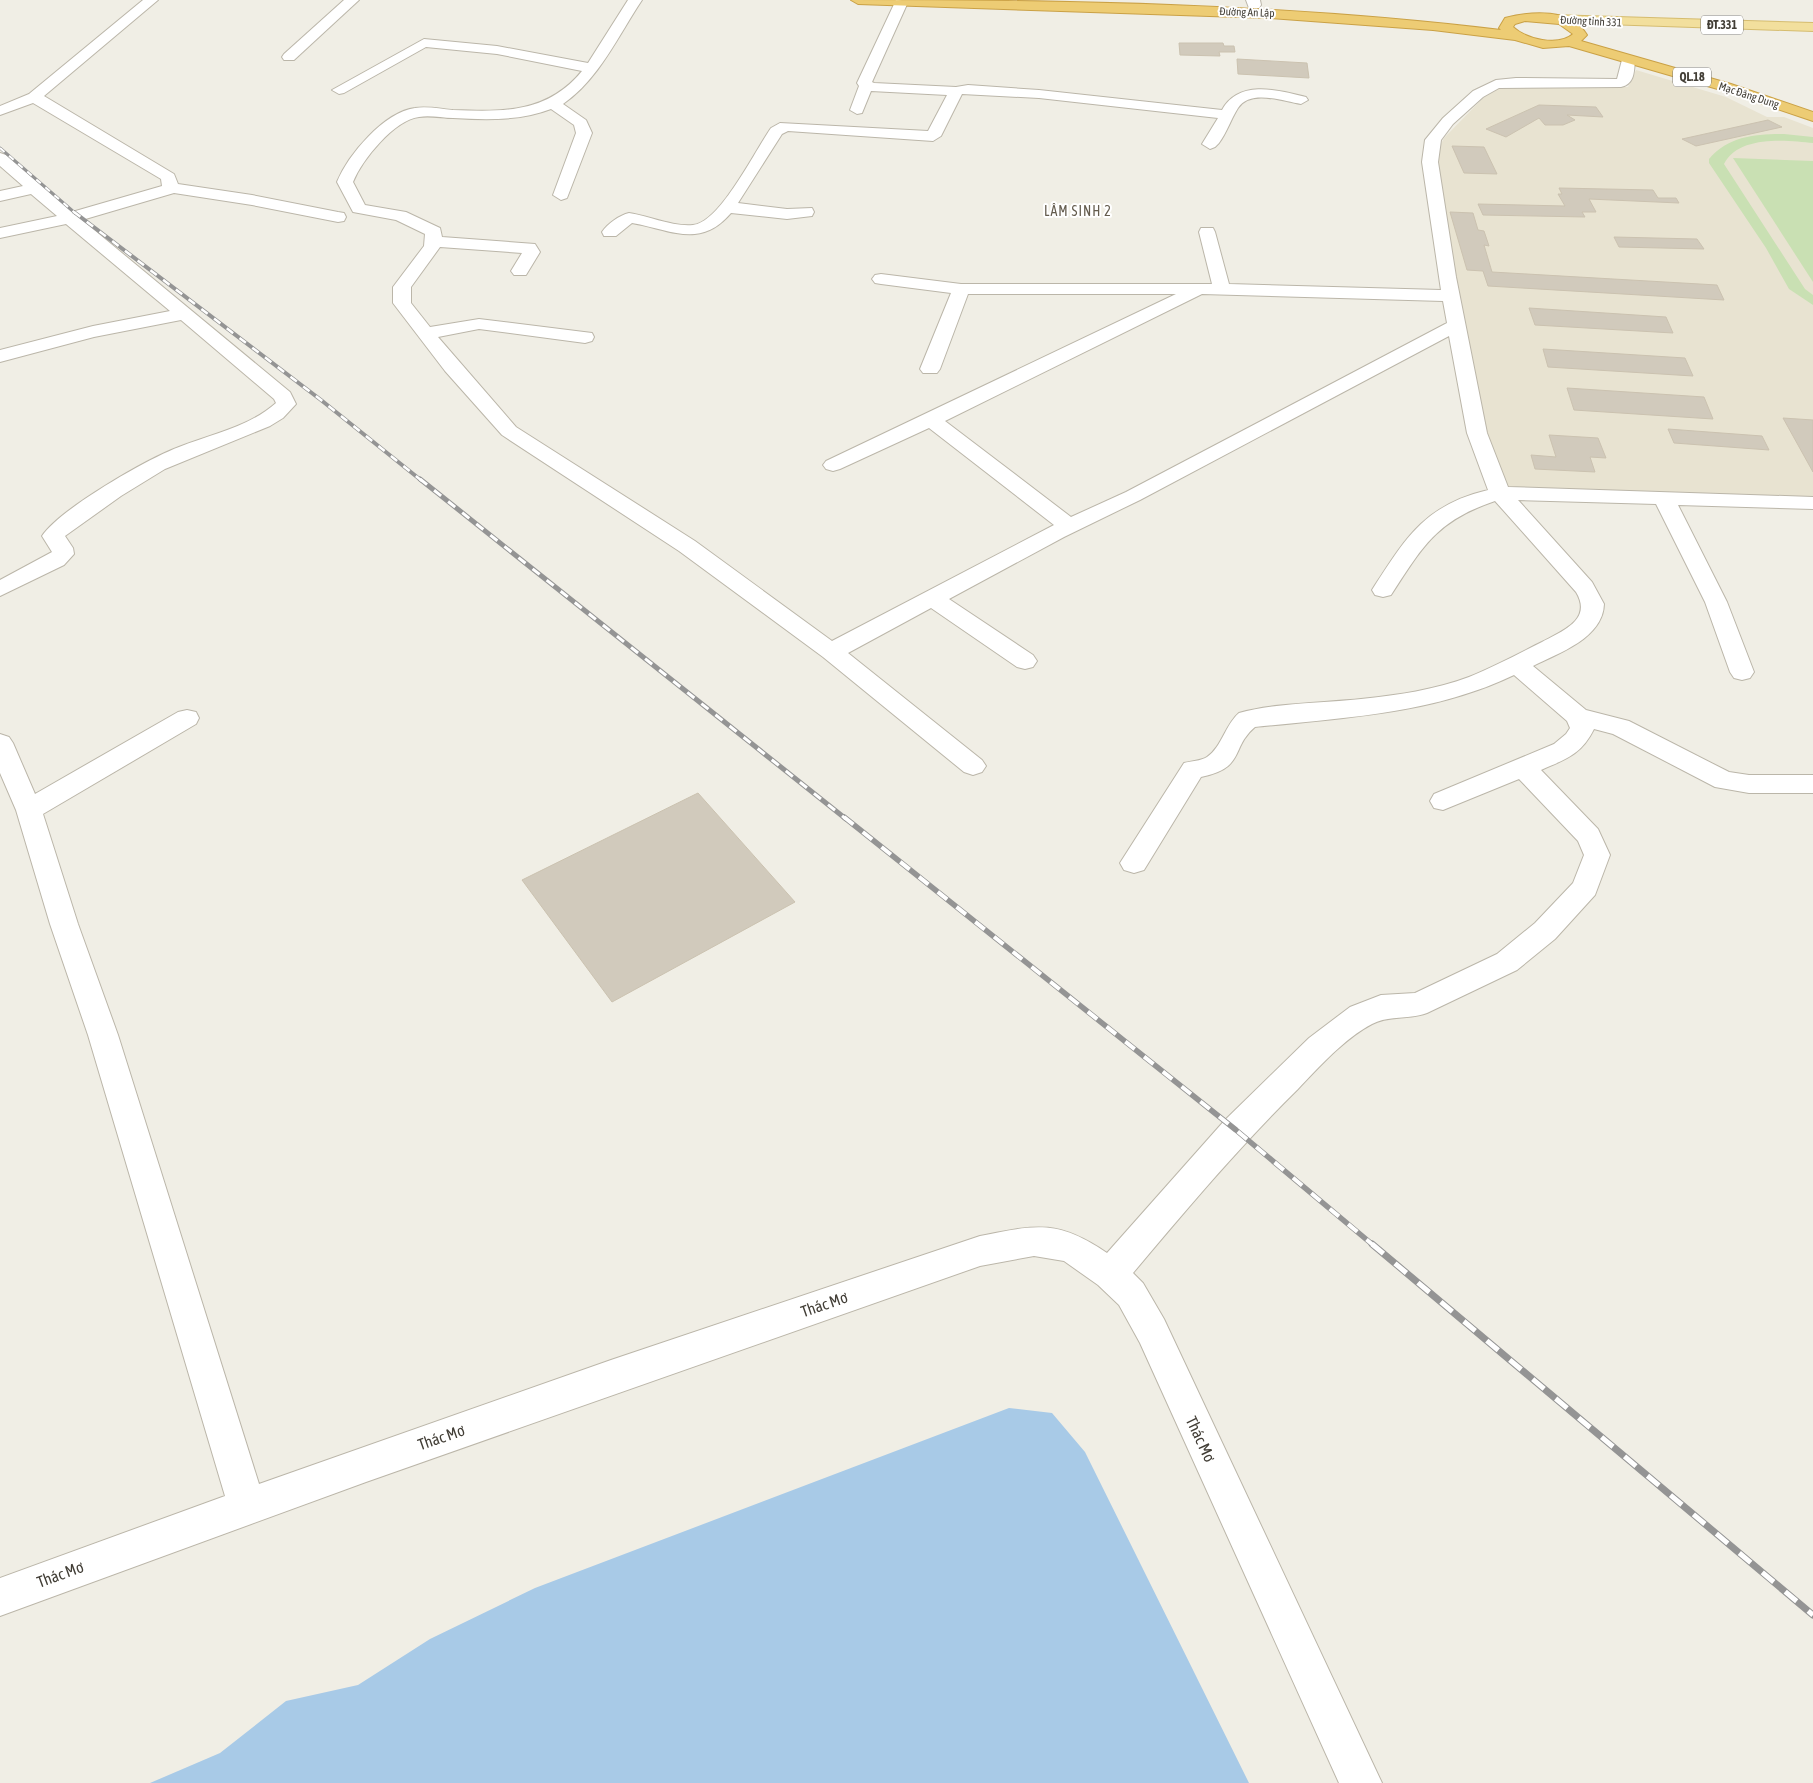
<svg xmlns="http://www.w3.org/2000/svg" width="1813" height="1783" font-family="'Asap Condensed',sans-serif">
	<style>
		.education { fill: #e8e3d1 }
		.green { fill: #c9e0b3 }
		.water { fill: #a8cae7 }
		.building { fill: #d1cabc; stroke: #cbc2b0 }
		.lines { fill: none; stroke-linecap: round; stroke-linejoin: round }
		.minor-casing { stroke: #bbb6a9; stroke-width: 2 }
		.major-casing { stroke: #d5bc6f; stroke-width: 2 }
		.highway-casing { stroke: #caa146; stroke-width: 2 }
		.minor { fill: #fff; fill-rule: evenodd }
		.major { fill: #f2df9d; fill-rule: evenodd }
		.highway { fill: #edcc74; fill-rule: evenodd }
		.rail-far4-casing { stroke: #949494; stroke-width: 3 }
		.rail-far3-casing { stroke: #949494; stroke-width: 4 }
		.rail-far2-casing { stroke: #949494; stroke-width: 5 }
		.rail-far1-casing { stroke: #949494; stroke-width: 5.5 }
		.rail-casing { stroke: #949494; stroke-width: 7 }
		.rail-far4 { stroke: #fff; stroke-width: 2; stroke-dasharray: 6; stroke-linecap: butt }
		.rail-far3 { stroke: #fff; stroke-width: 2.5; stroke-dasharray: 8; stroke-linecap: butt }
		.rail-far2 { stroke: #fff; stroke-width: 3; stroke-dasharray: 9; stroke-linecap: butt }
		.rail-far1 { stroke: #fff; stroke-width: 4; stroke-dasharray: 12; stroke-linecap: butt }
		.rail { stroke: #fff; stroke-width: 5; stroke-dasharray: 15; stroke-linecap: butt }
		.labels { text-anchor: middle; stroke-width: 4; stroke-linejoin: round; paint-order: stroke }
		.far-street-label { font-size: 11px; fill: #423e36; stroke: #fff }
		.shield { fill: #fff; stroke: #7b7872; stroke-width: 1 }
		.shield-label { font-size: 12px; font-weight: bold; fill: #423e36 }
		.far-quarter-label { font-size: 14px; letter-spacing: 1px; fill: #645c4e; stroke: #fff }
		.near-street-label { font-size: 16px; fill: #423e36; stroke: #fff }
	</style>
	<rect width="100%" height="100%" fill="#f0eee5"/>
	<path class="education" d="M 1636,70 L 1726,97 L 1767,117 L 1784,117 L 1813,128 L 1813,499 L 1497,487 L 1459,314 L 1436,173 L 1437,152 L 1444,138 L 1489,92 L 1498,87 L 1523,85 L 1628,87 Z"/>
	<g class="green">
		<path d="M 1784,134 L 1813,137 L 1813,143 C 1787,140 1738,135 1724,164 L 1805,289 L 1813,295 L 1813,305 L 1789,289 L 1766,248 L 1709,163 L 1709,159 C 1729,136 1755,134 1784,134 Z"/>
		<path d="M 1733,158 L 1813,161 L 1813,282 Z"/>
	</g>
	<path class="water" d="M 1009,1408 L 1052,1413 L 1085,1452 L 1249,1783 L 150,1783 L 220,1753 L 286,1701 L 358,1685 L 430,1639 L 535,1588 Z"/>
	<g class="building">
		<path d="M 1179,43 L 1223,43 L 1224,46 L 1234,46 L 1235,52 L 1219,52 L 1220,56 L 1180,55 Z"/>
		<path d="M 1237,59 L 1307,63 L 1309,78 L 1238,74 Z"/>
		<path d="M 1539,105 L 1596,107 L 1603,117 L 1567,115 L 1575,120 L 1563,125 L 1545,125 L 1539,118 L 1506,137 L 1486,129 Z"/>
		<path d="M 1768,120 L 1782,127 L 1696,146 L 1682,139 Z"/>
		<path d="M 1452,146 L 1484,147 L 1497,174 L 1464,173 Z"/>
		<path d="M 1559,188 L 1653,190 L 1658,198 L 1676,198 L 1679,203 L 1589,199 L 1596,212 L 1582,212 L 1585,217 L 1483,215 L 1478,204 L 1565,206 L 1558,194 L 1562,194 Z"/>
		<path d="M 1450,212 L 1473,213 L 1478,230 L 1484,231 L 1489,246 L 1484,245 L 1492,272 L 1717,285 L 1724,300 L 1488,286 L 1483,271 L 1467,270 Z"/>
		<path d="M 1614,237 L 1697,239 L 1704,249 L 1619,247 Z"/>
		<path d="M 1529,308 L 1666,317 L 1673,333 L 1535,325 Z"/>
		<path d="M 1543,349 L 1685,358 L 1693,376 L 1548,367 Z"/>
		<path d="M 1567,388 L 1704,397 L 1713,419 L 1574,410 Z"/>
		<path d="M 1783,418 L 1813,420 L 1813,472 Z"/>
		<path d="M 1668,429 L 1762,436 L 1769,450 L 1674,443 Z"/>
		<path d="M 1549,435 L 1598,438 L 1606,458 L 1590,457 L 1595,472 L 1535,469 L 1531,455 L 1556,457 Z"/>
		<path d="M 698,793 L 795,902 L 612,1002 L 522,880 Z"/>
	</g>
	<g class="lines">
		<g class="minor-casing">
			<g id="minor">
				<path d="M 143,0 L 158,0 L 44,96 L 174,174 L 178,184 L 252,195 L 338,212 L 344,213 L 346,217 L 344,221 L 338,222 L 252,205 L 174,193 L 82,220 L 290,392 L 296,404 L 283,418 L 270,426 L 165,469 L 121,496 L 65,536 L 73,548 L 74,554 L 64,565 L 0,596 L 0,580 L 52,552 L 42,536 C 60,509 147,459 179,447 C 212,434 249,427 276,403 L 274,399 L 181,320 L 94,337 L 0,362 L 0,350 L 93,326 L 170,311 L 66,224 L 0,238 L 0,228 L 57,216 L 31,194 L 0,201 L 0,191 L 23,186 L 0,166 L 0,153 L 6,155 L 72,212 L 162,186 L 161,179 L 33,103 L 0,115 L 0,106 L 29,94 Z"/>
				<path d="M 344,0 L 359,0 L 294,60 L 284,60 L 282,57 L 284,54 Z"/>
				<path d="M 628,0 L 642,0 C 618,36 599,79 563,104 L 586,120 L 592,133 L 567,198 L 561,200 L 553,195 L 576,133 L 574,125 L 551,109 C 520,121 486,120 453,118 C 442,118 430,115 419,117 C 394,120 362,160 353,182 L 365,205 L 406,212 L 440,228 L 442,237 L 535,244 L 540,252 L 526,275 L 514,275 L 511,271 L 522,253 L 440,247 L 411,287 L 411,303 L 430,327 L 479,319 L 592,333 L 594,337 L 592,341 L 585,343 L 479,329 L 438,337 L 516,427 L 695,541 L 832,641 L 1054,525 L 929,428 L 840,469 L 833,471 L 826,469 L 823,465 L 826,461 L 1176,294 L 968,294 L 940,369 L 937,373 L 923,373 L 920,369 L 951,293 L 881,284 L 875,283 L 872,279 L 875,275 L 881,274 L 961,284 L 1212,284 L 1199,232 L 1201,228 L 1213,228 L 1215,232 L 1229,284 L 1441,290 L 1422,162 L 1425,140 L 1443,118 L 1473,91 L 1496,80 L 1516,78 L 1617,79 L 1623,56 L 1628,55 L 1635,59 C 1634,71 1635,84 1621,87 L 1499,88 L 1483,97 L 1453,124 L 1441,140 L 1438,162 L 1456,277 L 1487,433 L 1508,487 L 1813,497 L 1813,509 L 1678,505 L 1727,602 L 1754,672 L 1750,678 L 1742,680 L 1734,678 L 1730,672 L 1705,602 L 1656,504 L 1518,500 L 1592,582 L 1604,604 C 1603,638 1559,653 1533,666 L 1586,710 L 1629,721 L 1729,772 L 1749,775 L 1813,775 L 1813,793 L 1749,793 L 1715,787 L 1613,734 L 1594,729 C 1581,755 1566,759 1541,770 L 1598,829 L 1610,855 L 1595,895 L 1555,939 L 1517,970 L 1427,1013 C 1409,1020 1389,1015 1372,1024 C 1345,1038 1319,1067 1298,1089 C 1239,1147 1186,1210 1133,1273 L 1143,1283 L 1164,1319 L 1382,1783 L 1339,1783 L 1140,1343 L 1119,1305 L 1098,1285 L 1064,1261 L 1034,1256 L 980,1266 L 366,1482 L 0,1616 L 0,1578 L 225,1496 L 88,1035 L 50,924 L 16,810 L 0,773 L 0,734 L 9,737 L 13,743 L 35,794 L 178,712 L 187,710 L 196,712 L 199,718 L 196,724 L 43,814 L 78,924 L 118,1035 L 259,1484 L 611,1360 L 980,1236 C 1036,1225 1057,1219 1107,1253 L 1225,1120 L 1309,1038 L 1350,1007 L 1381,995 L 1415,993 L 1497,954 L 1535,923 L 1573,883 L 1584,855 L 1578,841 L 1519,779 L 1443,810 L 1434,808 L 1430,801 L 1434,794 L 1554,744 L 1566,734 L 1570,728 L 1567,721 L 1514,675 C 1433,714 1342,718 1255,727 C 1230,748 1246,768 1201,777 L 1144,870 L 1134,873 L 1124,870 L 1120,863 L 1184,763 C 1191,761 1201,761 1207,757 C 1222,747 1225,725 1239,713 C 1275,703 1323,703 1361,699 C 1397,695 1435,690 1469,677 C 1494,667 1518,654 1542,642 C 1562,631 1593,620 1576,592 L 1495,501 C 1436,521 1423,546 1391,595 L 1383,597 L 1375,595 L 1372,590 C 1405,539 1424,505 1488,490 L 1467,433 L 1449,336 L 1140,500 L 1064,537 L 949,599 L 1033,655 L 1037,661 L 1033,667 L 1025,669 L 1017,667 L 931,608 L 848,653 L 982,760 L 986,766 L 982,772 L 973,775 L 964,772 L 823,657 L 679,551 L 502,435 L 445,371 L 393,303 L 393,287 L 424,246 L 425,234 L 396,220 L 353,212 L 337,182 C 348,155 384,112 415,108 C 427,106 441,109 453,110 C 504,112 548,113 582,71 L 497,54 L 426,47 L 344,93 L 339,94 L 332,90 L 424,39 L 497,46 L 588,63 ZM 1202,294 L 1443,301 L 1447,323 L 1126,492 L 1071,517 L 945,421 Z"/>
				<path d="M 896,0 L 908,2 L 872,82 L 874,83 L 956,87 L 968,85 L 1039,90 L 1222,110 C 1239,79 1278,90 1306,97 L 1308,100 L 1301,104 C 1283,101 1250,89 1238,108 C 1231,119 1227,132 1219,143 L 1215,147 L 1210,149 L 1202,144 L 1218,118 L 1039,98 L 962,94 L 941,136 L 933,141 L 788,131 L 782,134 L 738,203 L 787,209 L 812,208 L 814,212 L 812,216 L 787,219 L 731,213 C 700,249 672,230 632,223 L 616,236 L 604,236 L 602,232 C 607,224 620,215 629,213 C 649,216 673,227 693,225 C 720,223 756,149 771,128 L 780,123 L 928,131 L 947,95 L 871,91 L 862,113 L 857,114 L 850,110 L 859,86 L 857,83 Z"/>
				<path d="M 1246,0 L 1260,0 L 1261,5 L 1259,8 L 1249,8 Z"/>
			</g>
		</g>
		<g class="major-casing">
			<path id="major" d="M 1552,15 L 1813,23 L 1813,31 L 1547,22 L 1545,19 L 1547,16 Z"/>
		</g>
		<g class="highway-casing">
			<path id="highway" d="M 851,0 C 1068,0 1286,4 1501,30 L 1499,28 L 1505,18 C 1532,11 1571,8 1587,35 L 1581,41 L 1731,84 L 1813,112 L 1813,121 L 1721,90 L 1569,46 L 1543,48 L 1515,40 L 1433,30 L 1269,18 L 858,4 ZM 1525,21 L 1559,24 L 1573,34 C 1558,47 1526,39 1513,27 L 1515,24 Z"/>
		</g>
		<use href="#minor" class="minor"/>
		<use href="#major" class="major"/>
		<use href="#highway" class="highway"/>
		<g class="rail-far4-casing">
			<path id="rail-far4" d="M 0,148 L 75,213"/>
		</g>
		<g class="rail-far3-casing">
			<path id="rail-far3" d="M 74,212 L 321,400 L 422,481"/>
		</g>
		<g class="rail-far2-casing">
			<path id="rail-far2" d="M 420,479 L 846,819"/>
		</g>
		<g class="rail-far1-casing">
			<path id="rail-far1" d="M 844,817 L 1236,1130 L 1373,1245"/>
		</g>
		<g class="rail-casing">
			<path id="rail" d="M 1372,1244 L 1813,1615"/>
		</g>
		<use href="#rail-far4" class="rail-far4"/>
		<use href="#rail-far3" class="rail-far3"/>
		<use href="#rail-far2" class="rail-far2"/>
		<use href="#rail-far1" class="rail-far1"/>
		<use href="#rail" class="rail"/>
	</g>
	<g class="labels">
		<g class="far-street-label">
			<text transform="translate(1247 12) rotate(2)" y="4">Đường An Lập</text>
			<text transform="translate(1591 21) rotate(3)" y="4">Đường tỉnh 331</text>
			<text transform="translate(1749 95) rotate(18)" y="4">Mạc Đăng Dung</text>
		</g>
		<g class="shield">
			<rect x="1701" y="15.5" width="42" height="19" rx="4"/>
			<rect x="1673" y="67.5" width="38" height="19" rx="4"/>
		</g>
		<g class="shield-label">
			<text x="1722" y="29">ĐT.331</text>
			<text x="1692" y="81">QL.18</text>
		</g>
		<g class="far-quarter-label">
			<text x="1078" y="216">LÂM SINH 2</text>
		</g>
		<g class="near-street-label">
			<text transform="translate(824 1304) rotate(-19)" y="6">Thác Mơ</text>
			<text transform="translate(441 1437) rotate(-19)" y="6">Thác Mơ</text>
			<text transform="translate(1201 1439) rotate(65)" y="6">Thác Mơ</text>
			<text transform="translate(60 1574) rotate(-20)" y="6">Thác Mơ</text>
		</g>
	</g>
</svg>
